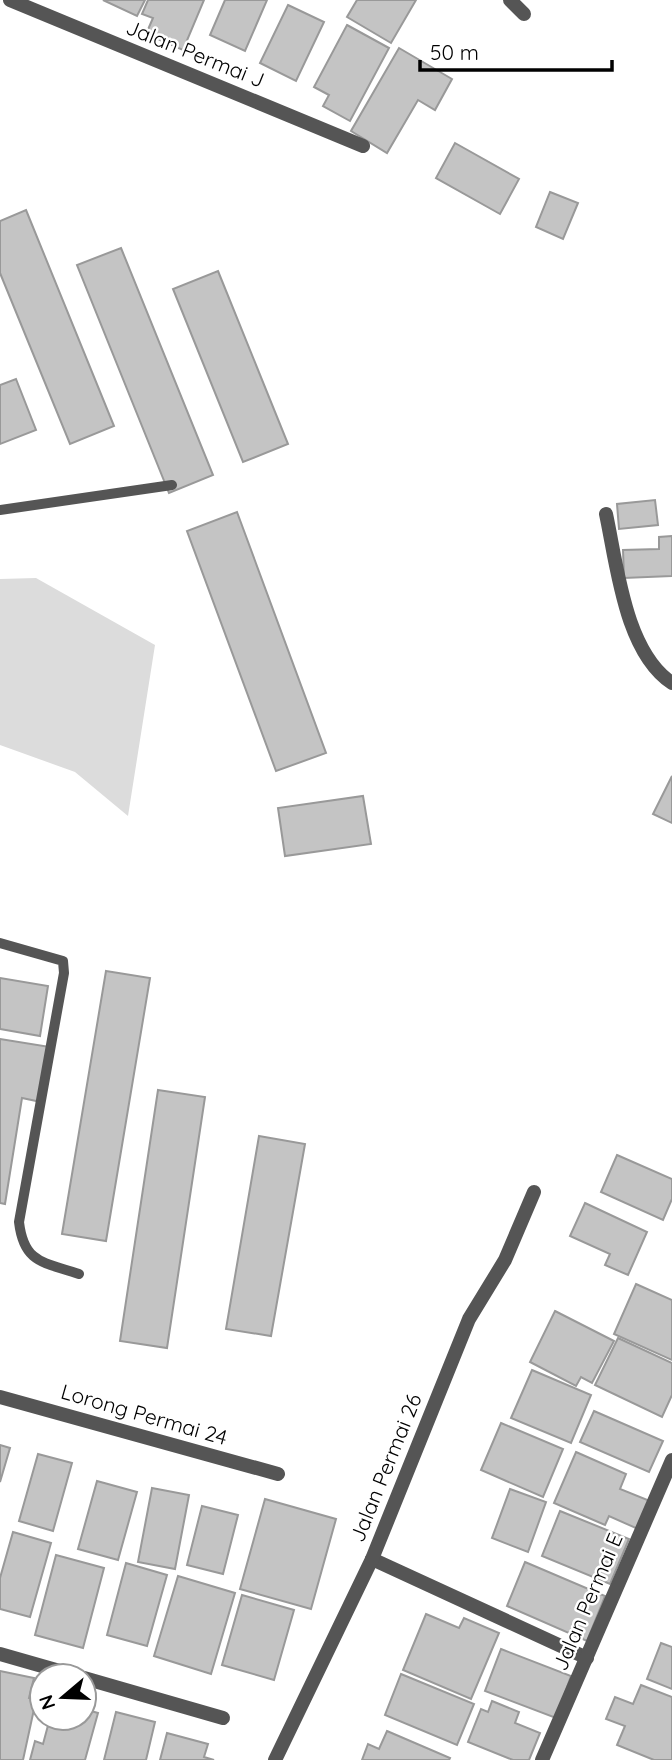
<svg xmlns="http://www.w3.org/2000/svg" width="672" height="1760" font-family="Quicksand,sans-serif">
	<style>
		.green { fill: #dcdcdc }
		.building { fill: #c4c4c4; stroke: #999; stroke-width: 2 }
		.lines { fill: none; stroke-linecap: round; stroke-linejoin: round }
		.lane { stroke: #555; stroke-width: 10 }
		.street { stroke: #555; stroke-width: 14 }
		.labels { text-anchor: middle; stroke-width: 5; stroke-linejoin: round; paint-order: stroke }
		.street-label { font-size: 21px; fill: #000; stroke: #fff }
	</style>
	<rect width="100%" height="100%" fill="#fff"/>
	<path class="green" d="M 36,578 L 155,645 L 128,816 L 75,772 L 0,745 L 0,579 Z"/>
	<g class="building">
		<path d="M 103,0 L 145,0 L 137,16 Z"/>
		<path d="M 148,0 L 204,0 L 183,50 L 146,34 L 153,18 L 142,14 Z"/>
		<path d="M 225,0 L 267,0 L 245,51 L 210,35 Z"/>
		<path d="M 357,0 L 416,0 L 391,43 L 347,17 Z"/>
		<path d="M 288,5 L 324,22 L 296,81 L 260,63 Z"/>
		<path d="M 347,25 L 389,48 L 350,121 L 323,106 L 329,95 L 314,87 Z"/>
		<path d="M 399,48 L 452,79 L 435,110 L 418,100 L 387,153 L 351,131 Z"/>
		<path d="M 455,143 L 519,179 L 500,214 L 436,178 Z"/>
		<path d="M 550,192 L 578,203 L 563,239 L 536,227 Z"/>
		<path d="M 26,210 L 114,426 L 70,444 L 0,273 L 0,221 Z"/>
		<path d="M 121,248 L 213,475 L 169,493 L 77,265 Z"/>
		<path d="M 218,271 L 288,444 L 243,462 L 173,289 Z"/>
		<path d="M 16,379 L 36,430 L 0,444 L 0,385 Z"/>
		<path d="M 655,500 L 658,525 L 619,529 L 617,504 Z"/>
		<path d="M 237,512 L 326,753 L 276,771 L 187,531 Z"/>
		<path d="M 672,536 L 672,576 L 624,578 L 623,550 L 659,549 L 659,537 Z"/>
		<path d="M 672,776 L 672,823 L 653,814 Z"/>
		<path d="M 363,796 L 371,844 L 285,856 L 278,808 Z"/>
		<path d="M 106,971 L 150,978 L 106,1241 L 62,1234 Z"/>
		<path d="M 0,978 L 48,986 L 40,1036 L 0,1029 Z"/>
		<path d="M 0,1039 L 50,1047 L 41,1102 L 22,1098 L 5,1204 L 0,1203 Z"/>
		<path d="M 158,1090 L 205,1097 L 167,1348 L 120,1341 Z"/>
		<path d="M 259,1136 L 305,1144 L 271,1336 L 226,1329 Z"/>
		<path d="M 617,1155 L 672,1179 L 672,1199 L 663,1220 L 601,1192 Z"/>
		<path d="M 585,1203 L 647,1232 L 628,1275 L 605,1265 L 610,1254 L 570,1236 Z"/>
		<path d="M 636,1284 L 672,1300 L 672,1360 L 614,1334 Z"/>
		<path d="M 555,1311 L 614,1341 L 592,1383 L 581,1377 L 576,1386 L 530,1362 Z"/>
		<path d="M 618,1338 L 672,1363 L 672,1395 L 662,1417 L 595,1385 Z"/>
		<path d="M 532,1370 L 591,1395 L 571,1443 L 511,1418 Z"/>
		<path d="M 594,1411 L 663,1441 L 649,1472 L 580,1442 Z"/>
		<path d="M 501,1423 L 563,1449 L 543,1497 L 481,1470 Z"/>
		<path d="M 0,1445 L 10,1448 L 0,1482 Z"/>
		<path d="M 576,1452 L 626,1474 L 620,1489 L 650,1501 L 638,1529 L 609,1516 L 605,1525 L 554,1503 Z"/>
		<path d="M 38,1454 L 72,1463 L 53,1531 L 19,1521 Z"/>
		<path d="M 97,1481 L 137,1492 L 118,1560 L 78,1549 Z"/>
		<path d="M 152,1488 L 189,1495 L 175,1569 L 138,1562 Z"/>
		<path d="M 510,1489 L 546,1502 L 528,1552 L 492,1538 Z"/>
		<path d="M 265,1499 L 336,1519 L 311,1609 L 240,1589 Z"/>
		<path d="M 202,1506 L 238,1515 L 223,1574 L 187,1565 Z"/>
		<path d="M 560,1511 L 629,1539 L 610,1584 L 542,1556 Z"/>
		<path d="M 13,1532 L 51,1543 L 30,1617 L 0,1609 L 0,1578 Z"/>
		<path d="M 56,1555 L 104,1568 L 83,1648 L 35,1635 Z"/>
		<path d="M 525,1562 L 605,1596 L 587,1641 L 507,1606 Z"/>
		<path d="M 126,1563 L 167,1575 L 147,1646 L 107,1635 Z"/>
		<path d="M 178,1576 L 235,1593 L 211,1674 L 154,1656 Z"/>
		<path d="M 242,1595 L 294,1610 L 274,1680 L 222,1665 Z"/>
		<path d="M 426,1614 L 459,1628 L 464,1618 L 499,1633 L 471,1699 L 403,1670 Z"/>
		<path d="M 661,1643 L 672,1647 L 672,1689 L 647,1679 Z"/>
		<path d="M 501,1649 L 571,1676 L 556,1718 L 485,1691 Z"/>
		<path d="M 0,1671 L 34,1678 L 29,1698 L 36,1700 L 23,1760 L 0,1760 Z"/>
		<path d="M 401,1674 L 474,1704 L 457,1745 L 385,1715 Z"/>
		<path d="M 641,1685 L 672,1697 L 672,1760 L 654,1760 L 617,1745 L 625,1726 L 606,1719 L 615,1697 L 633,1704 Z"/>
		<path d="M 492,1701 L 519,1712 L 515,1723 L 540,1733 L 529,1760 L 513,1760 L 468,1742 L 481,1709 L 488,1712 Z"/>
		<path d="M 84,1709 L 98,1713 L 85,1760 L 30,1760 L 35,1741 L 43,1744 L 50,1718 L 84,1718 Z"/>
		<path d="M 116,1712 L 155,1722 L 146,1760 L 104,1760 Z"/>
		<path d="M 387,1731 L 450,1758 L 449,1760 L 362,1760 L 368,1744 L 379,1749 Z"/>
		<path d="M 167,1733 L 208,1744 L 204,1757 L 214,1760 L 160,1760 Z"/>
	</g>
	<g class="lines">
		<g class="lane">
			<path d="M 0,510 L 172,485"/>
			<path d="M 0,943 L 63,961 L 64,973 L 19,1222 C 24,1264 44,1262 79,1274"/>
		</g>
		<g class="street">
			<path d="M 10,0 L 363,146"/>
			<path d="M 510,0 L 524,14"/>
			<path d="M 606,514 C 617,565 625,652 672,683"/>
			<path d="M 0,1397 L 278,1474"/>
			<path d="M 372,1559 L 587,1658"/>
			<path d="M 0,1654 L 77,1676"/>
			<path d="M 84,1678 L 223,1718"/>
			<path d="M 275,1760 L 372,1559 L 469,1319 L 505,1260 L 534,1192"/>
			<path d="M 542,1760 L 672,1460"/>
		</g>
	</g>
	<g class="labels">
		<g class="street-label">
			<text transform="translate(195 54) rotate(22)" y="7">Jalan Permai J</text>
			<text transform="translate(144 1415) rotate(16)" y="7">Lorong Permai 24</text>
			<text transform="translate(386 1468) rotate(-68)" y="7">Jalan Permai 26</text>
			<text transform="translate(588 1602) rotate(-67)" y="7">Jalan Permai E</text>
		</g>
	</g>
	<g transform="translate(63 1697) rotate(251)"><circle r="33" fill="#ffffff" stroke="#999999" stroke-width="2"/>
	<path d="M0-5L12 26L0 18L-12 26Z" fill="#000000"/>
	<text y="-10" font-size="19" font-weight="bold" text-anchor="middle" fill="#000000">N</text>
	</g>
	<path d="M420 60v10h192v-10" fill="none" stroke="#000000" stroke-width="3.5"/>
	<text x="430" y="60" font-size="21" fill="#000000" stroke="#ffffff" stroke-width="5" paint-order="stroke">50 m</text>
</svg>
